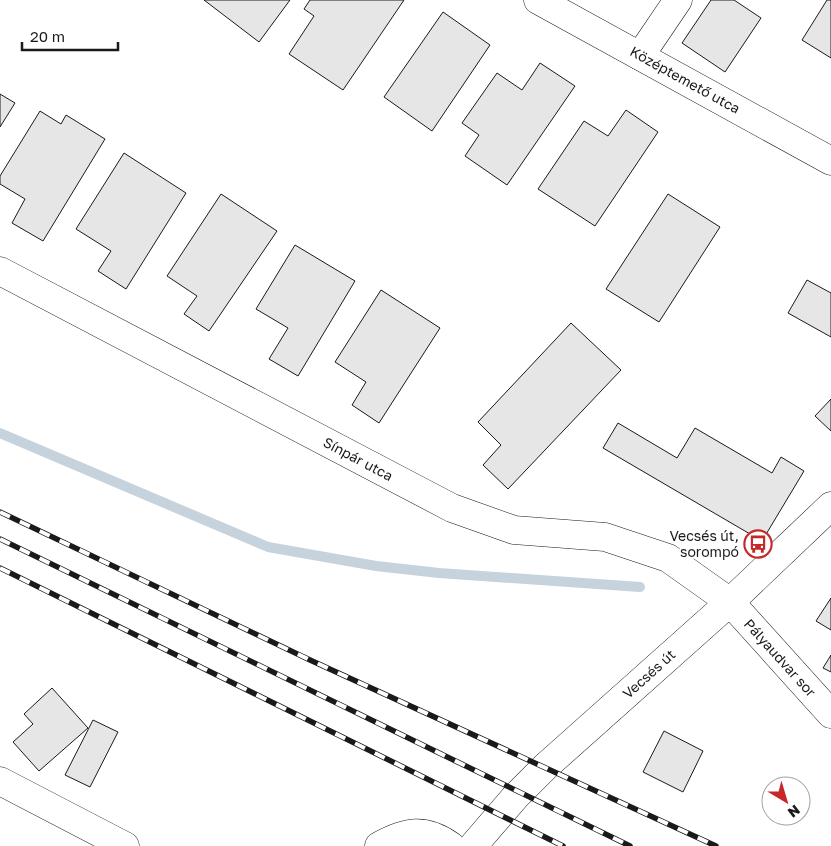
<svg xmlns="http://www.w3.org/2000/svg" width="831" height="846" font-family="'Golos Text',sans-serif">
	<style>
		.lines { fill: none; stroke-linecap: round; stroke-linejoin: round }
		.stream { stroke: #c6d2dc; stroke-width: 10 }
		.building { fill: #e6e6e6; stroke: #1a1a1a }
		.minor-casing { stroke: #1a1a1a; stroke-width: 29 }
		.minor { stroke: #fff; stroke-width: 28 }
		.rail-casing { stroke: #1a1a1a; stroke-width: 5.5 }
		.rail { stroke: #fff; stroke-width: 4; stroke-dasharray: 11; stroke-linecap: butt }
		.labels { text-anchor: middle; stroke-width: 4; stroke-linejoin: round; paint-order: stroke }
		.street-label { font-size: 14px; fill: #1a1a1a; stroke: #fff }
		.poi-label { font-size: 14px; fill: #1a1a1a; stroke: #fff; text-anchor: end }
	</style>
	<rect width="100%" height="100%" fill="#fff"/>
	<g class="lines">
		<path class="stream" d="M 0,433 L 268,547 L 376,566 L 439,573 L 640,587"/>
	</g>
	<g class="building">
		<path d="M 204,0 L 290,0 L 259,42 Z"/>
		<path d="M 310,0 L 404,0 L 343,90 L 289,54 L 314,16 L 304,9 Z"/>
		<path d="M 711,0 L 734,0 L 761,18 L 725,72 L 682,43 Z"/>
		<path d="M 827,0 L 831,0 L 831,58 L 802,40 Z"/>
		<path d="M 443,12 L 490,45 L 432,131 L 384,97 Z"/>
		<path d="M 540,63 L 575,86 L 507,185 L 465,156 L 479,135 L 462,123 L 497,73 L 522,90 Z"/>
		<path d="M 0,94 L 15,103 L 0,127 Z"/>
		<path d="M 626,110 L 658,132 L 595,226 L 538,189 L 584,121 L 608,136 Z"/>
		<path d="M 40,111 L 61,124 L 66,115 L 105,139 L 43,241 L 12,223 L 25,199 L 0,184 L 0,176 Z"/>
		<path d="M 124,153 L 186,193 L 126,289 L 98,271 L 111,251 L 76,229 Z"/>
		<path d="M 221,194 L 277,231 L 209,331 L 184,314 L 197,296 L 167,276 Z"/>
		<path d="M 668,194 L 720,227 L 659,322 L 606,289 Z"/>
		<path d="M 295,245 L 355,281 L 298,376 L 269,359 L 288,328 L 256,309 Z"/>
		<path d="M 807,280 L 831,293 L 831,337 L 788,313 Z"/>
		<path d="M 381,290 L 440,328 L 379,423 L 352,405 L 366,382 L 335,362 Z"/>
		<path d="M 571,323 L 621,370 L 508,489 L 483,465 L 501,445 L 478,422 Z"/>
		<path d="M 831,399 L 831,431 L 815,416 Z"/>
		<path d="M 618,423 L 677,458 L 695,428 L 772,473 L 781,457 L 804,471 L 762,541 L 603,448 Z"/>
		<path d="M 831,598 L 831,630 L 816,621 Z"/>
		<path d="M 831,655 L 831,672 L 823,668 Z"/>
		<path d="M 52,688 L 88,728 L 39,771 L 13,742 L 33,724 L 24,714 Z"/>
		<path d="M 93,720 L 118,732 L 90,787 L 65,775 Z"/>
		<path d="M 664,731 L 703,751 L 683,792 L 643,772 Z"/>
	</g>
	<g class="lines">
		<g class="minor-casing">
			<g id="minor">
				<path d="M 538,0 L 831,161"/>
				<path d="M 640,56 L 678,0"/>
				<path d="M 0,271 L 452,508 L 514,530 L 605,537 L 668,558 L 730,602 L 831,714"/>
				<path d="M 0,781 L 125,846"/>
				<path d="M 379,846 C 406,831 425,827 451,846"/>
				<path d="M 473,846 L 516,796 L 545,767 L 730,602 L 831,506"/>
			</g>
		</g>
		<use href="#minor" class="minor"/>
		<g class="rail-casing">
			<g id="rail">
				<path d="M 0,512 L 310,660 L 716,846"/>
				<path d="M 0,539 L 630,846"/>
				<path d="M 0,568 L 563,846"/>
			</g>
		</g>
		<use href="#rail" class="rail"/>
	</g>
	<defs>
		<g id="bus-ring" transform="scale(1.4375)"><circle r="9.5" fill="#fff" stroke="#c62828" stroke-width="1.5"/><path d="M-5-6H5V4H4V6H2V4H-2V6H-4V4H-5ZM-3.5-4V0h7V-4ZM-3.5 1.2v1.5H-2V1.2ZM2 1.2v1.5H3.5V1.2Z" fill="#c62828"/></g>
	</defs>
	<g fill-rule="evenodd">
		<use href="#bus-ring" x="758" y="544"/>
	</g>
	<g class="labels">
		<g class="street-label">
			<text transform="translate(685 80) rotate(29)" y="5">Középtemető utca</text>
			<text transform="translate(358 459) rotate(28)" y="5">Sínpár utca</text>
			<text transform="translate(780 658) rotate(48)" y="5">Pályaudvar sor</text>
			<text transform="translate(649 674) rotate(-42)" y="5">Vecsés út</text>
		</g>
		<g class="poi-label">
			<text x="739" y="541">Vecsés út,<tspan x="739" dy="16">sorompó</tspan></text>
		</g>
	</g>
	<g transform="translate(786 801) rotate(142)"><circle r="24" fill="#ffffff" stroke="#a3a3a3"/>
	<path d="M0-4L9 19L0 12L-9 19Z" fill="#c62828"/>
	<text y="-8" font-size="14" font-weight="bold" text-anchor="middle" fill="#1a1a1a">N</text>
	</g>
	<path d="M22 42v8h96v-8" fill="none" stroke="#1a1a1a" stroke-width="2.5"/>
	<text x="30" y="42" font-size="15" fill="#1a1a1a" stroke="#ffffff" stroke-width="4" paint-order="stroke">20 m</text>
</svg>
